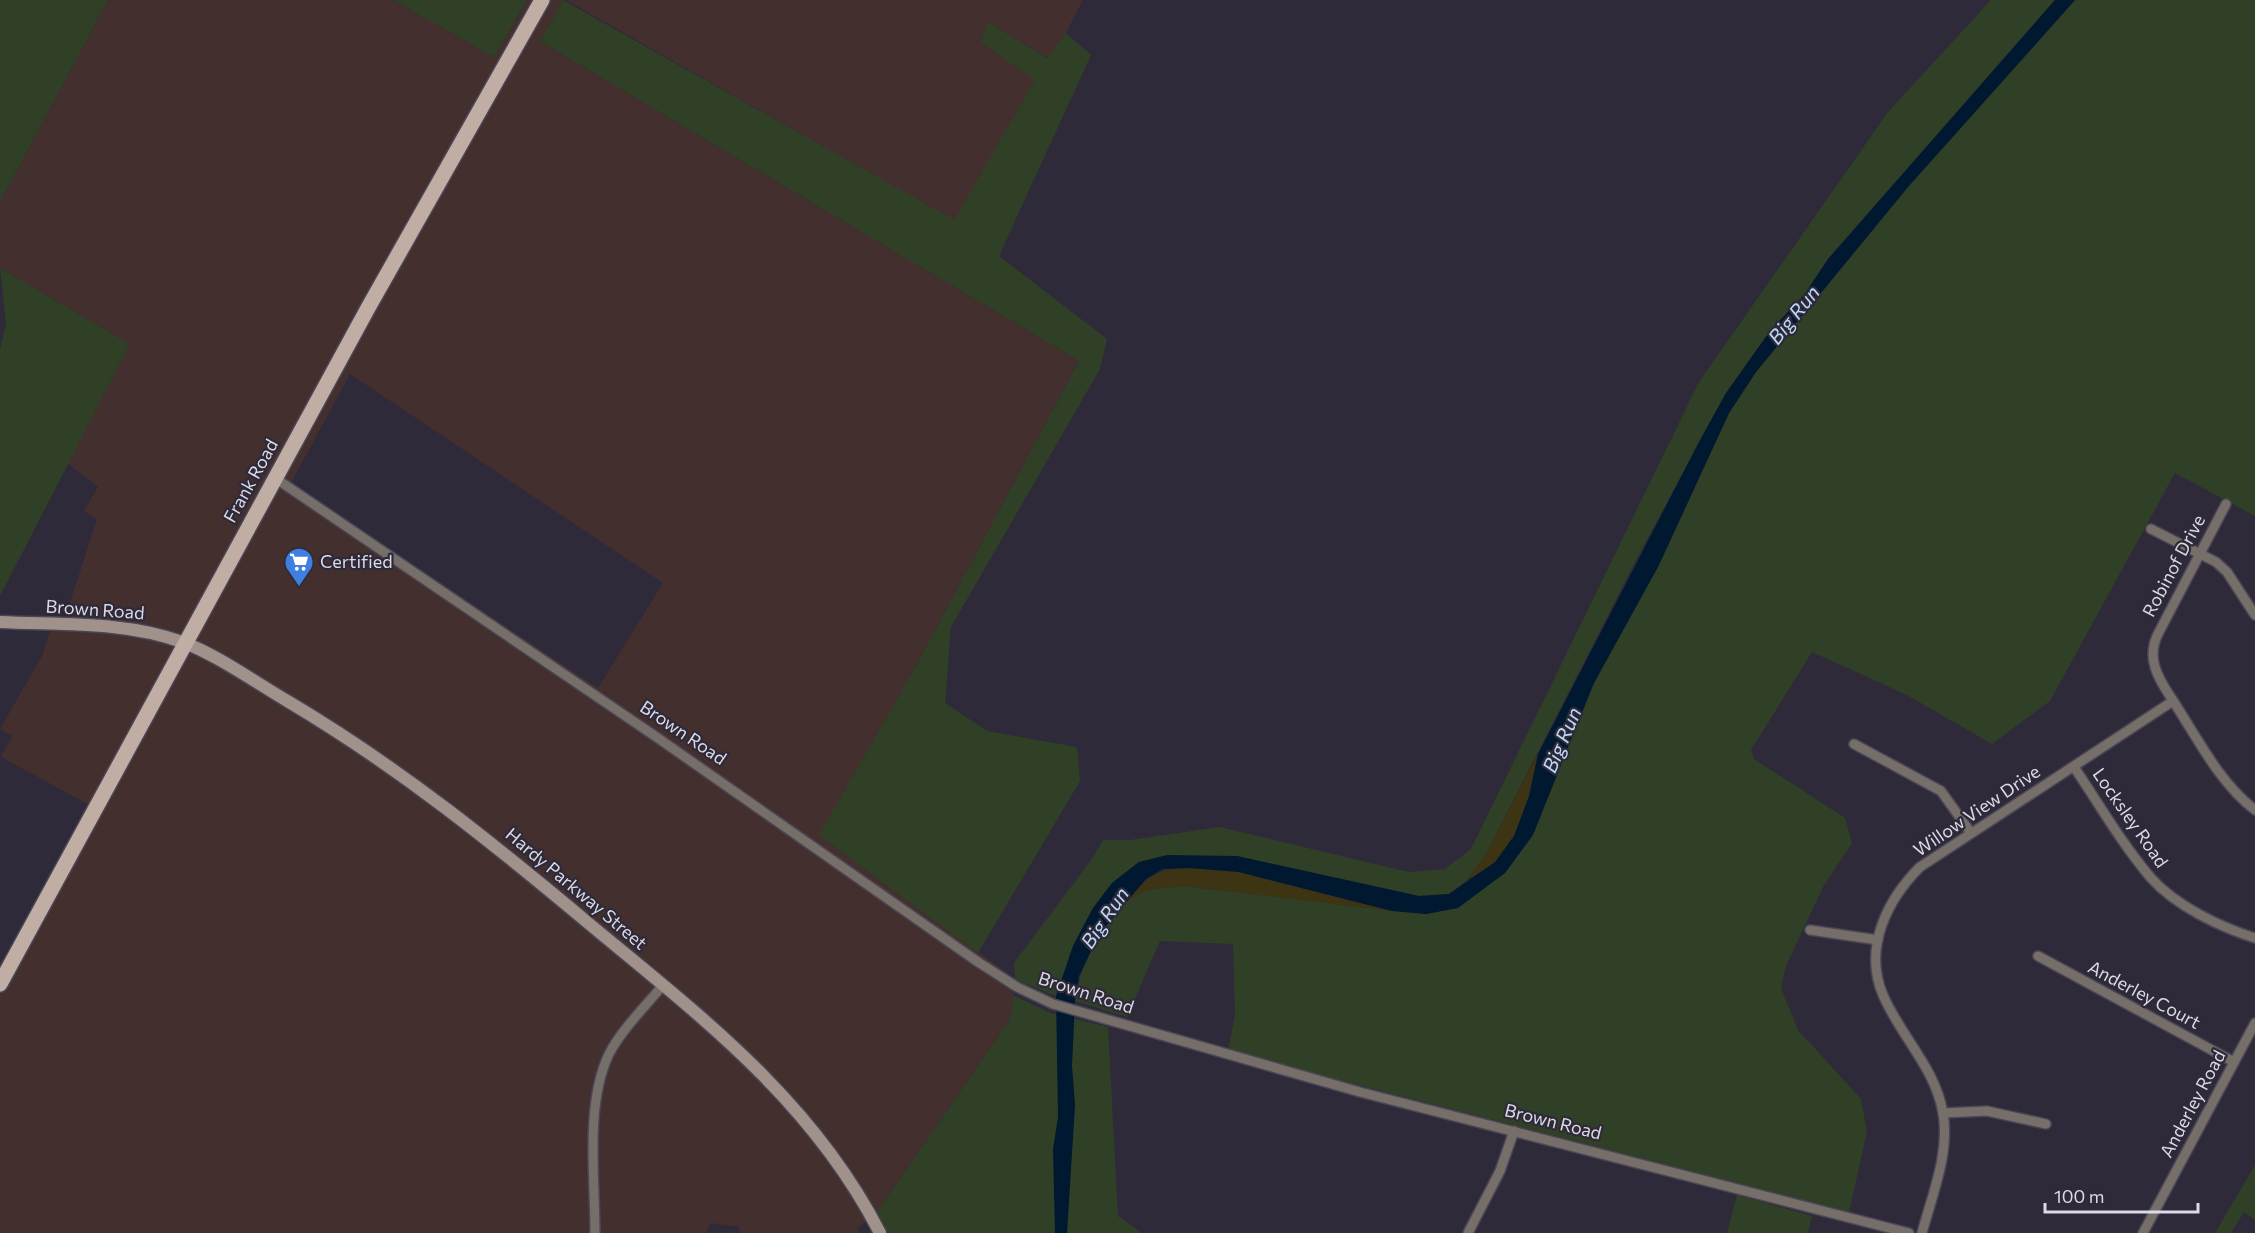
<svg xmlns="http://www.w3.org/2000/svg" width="2255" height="1233" font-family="Commissioner,sans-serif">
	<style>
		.industrial { fill: #432f2e; fill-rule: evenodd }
		.green { fill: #304026 }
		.sand { fill: #3d3414 }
		.water { fill: #001830 }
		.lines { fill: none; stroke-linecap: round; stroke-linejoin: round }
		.minor-casing { stroke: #4a4655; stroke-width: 12 }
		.secondary-casing { stroke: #4a4655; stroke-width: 15 }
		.primary-casing { stroke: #4a4655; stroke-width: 18 }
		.minor { stroke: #766e69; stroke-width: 9 }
		.secondary { stroke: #a0928b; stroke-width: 12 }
		.primary { stroke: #c0aea5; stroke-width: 15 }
		.labels { text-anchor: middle; stroke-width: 4.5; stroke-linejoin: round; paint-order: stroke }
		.street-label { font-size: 18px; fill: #dcdae4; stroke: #2e2a3a }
		.poi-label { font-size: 18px; fill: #dcdae4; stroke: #2e2a3a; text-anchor: start }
		.water-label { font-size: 20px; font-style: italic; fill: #bcd9f8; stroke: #2e2a3a }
	</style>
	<rect width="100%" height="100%" fill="#2e2a3a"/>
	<g class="industrial">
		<path d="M 108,0 L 393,0 L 494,57 L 527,0 L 563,0 L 540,41 L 1079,361 L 917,664 L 820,835 L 1015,979 L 1011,1018 L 877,1212 L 857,1229 L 859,1233 L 739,1233 L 739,1227 L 711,1223 L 706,1233 L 0,1233 L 0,982 L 93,807 L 1,757 L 12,736 L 0,729 L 43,654 L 53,620 L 65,618 L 97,519 L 84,511 L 98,487 L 67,463 L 130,344 L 0,268 L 0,202 ZM 350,374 L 663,583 L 598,688 L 291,483 Z"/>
		<path d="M 566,0 L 1083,0 L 1066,33 L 1048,58 L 988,22 L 980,42 L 1036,80 L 954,221 Z"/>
	</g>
	<g class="green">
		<path d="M 0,0 L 108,0 L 0,202 Z"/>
		<path d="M 393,0 L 527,0 L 494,57 Z"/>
		<path d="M 563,0 L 954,220 L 1035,80 L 980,42 L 988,22 L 1047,58 L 1066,33 L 1091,55 L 999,256 L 1107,339 L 1100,369 L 951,627 L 945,703 L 987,731 L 1077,747 L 1080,781 L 978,953 L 819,835 L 917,664 L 1079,361 L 540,41 Z"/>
		<path d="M 1991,0 L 2055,0 L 1828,259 L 1804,295 L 1770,331 L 1726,393 L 1639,554 L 1487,852 L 1467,880 L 1449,894 L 1419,896 L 1237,856 L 1139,862 L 1112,883 L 1093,908 L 1073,946 L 1056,996 L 1015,979 L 1014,963 L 1092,859 L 1103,840 L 1130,840 L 1220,827 L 1409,872 L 1445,869 L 1471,849 L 1699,382 L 1888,112 Z"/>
		<path d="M 2075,0 L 2255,0 L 2255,516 L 2175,473 L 2050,701 L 1992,744 L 1907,695 L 1812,652 L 1751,750 L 1754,759 L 1845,818 L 1852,843 L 1823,887 L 1786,966 L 1781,988 L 1798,1030 L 1861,1099 L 1867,1132 L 1849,1212 L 1228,1051 L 1235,1015 L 1233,944 L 1160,941 L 1127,1017 L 1075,1001 C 1081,963 1107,904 1146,890 C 1157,886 1172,887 1184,886 L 1426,914 L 1458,908 L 1594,683 L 1659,565 L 1729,413 L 1756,372 L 1908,187 Z"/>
		<path d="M 0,268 L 130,344 L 0,596 L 0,349 L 6,324 Z"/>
		<path d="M 1013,995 L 1051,1013 L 1108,1027 L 1118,1216 L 1142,1233 L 888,1233 L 877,1212 L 1011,1018 Z"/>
		<path d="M 2255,1165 L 2255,1220 L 2244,1212 L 2231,1233 L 2215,1233 Z"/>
		<path d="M 1737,1195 L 1812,1216 L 1808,1233 L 1727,1233 Z"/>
	</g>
	<g class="sand">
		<path d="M 1538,754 C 1530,789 1523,837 1495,862 C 1487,869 1476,874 1467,880 L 1487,852 Z"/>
		<path d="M 1190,868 L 1239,872 L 1392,911 L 1184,886 L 1147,890 L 1127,901 C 1149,875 1156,869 1190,868 Z"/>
	</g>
	<path class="water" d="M 2055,0 L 2075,0 L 1908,187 L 1756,372 L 1729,413 L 1659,565 L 1594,683 L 1533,835 L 1505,873 L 1458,908 L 1426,914 L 1392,911 L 1239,872 L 1190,868 L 1163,869 L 1146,879 L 1100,933 L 1079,976 L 1075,1001 L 1072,1066 L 1075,1105 L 1067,1233 L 1055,1233 L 1053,1149 L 1058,1117 L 1056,996 L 1073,946 L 1093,908 L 1112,883 L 1139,862 L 1167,855 L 1237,856 L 1419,896 L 1449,894 L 1495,862 L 1514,836 L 1529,796 L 1538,754 L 1700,440 L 1726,393 L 1770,331 L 1804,295 L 1828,259 Z"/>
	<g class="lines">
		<g class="minor-casing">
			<g id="minor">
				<path d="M 275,478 L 655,736 L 978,962 L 1017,987 L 1053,1004 L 1360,1092 L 1909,1233"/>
				<path d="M 2226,504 L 2159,632 C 2153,643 2151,654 2155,667 C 2159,682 2170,695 2177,707 C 2200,743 2221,784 2255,810"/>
				<path d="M 2151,529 L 2216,562 L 2227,572 L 2255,615"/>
				<path d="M 1854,744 L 1941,791 L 1971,833"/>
				<path d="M 2074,767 C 2099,804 2122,844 2151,878 C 2176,906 2220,927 2255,938"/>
				<path d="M 1810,930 L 1878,940"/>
				<path d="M 2038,956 L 2234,1062"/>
				<path d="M 1943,1113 L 1987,1111 L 2046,1124"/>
				<path d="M 595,1233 C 595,1178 585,1104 609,1054 C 622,1029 645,1007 663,985"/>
				<path d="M 1468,1233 L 1500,1171 L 1514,1131"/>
				<path d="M 1922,1233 C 1932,1195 1950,1153 1943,1113 C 1935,1067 1901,1037 1883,995 C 1863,948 1887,900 1920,867 L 2173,701"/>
				<path d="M 2143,1233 L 2255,1023"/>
			</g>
		</g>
		<g class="secondary-casing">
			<path id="secondary" d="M 0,622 C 60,625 125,621 182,642 C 214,653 258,684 289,702 C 400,768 494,844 593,927 C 704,1019 813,1102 880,1233"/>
		</g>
		<g class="primary-casing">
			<path id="primary" d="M 0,984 L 368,308 L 542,0"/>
		</g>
		<use href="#minor" class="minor"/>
		<use href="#secondary" class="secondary"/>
		<use href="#primary" class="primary"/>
	</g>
	<defs>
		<g id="supermarket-pin" transform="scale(1.5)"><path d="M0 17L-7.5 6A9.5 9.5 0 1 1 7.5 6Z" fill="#3f7fe0" stroke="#2e2a3a"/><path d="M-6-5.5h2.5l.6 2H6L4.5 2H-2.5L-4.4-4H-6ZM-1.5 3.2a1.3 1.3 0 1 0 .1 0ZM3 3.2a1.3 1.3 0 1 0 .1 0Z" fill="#fff"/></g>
	</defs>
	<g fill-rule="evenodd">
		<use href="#supermarket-pin" x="299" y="562"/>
	</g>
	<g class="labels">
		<g class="street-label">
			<text transform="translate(251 481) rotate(-61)" y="6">Frank Road</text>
			<text transform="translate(2174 566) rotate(-62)" y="6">Robinof Drive</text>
			<text transform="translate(95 610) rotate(4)" y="6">Brown Road</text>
			<text transform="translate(683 733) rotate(34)" y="6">Brown Road</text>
			<text transform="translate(1977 811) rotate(-34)" y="6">Willow View Drive</text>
			<text transform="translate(2130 818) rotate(55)" y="6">Locksley Road</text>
			<text transform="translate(576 889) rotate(40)" y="6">Hardy Parkway Street</text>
			<text transform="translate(1086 993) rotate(18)" y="6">Brown Road</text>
			<text transform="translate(2144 995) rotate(28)" y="6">Anderley Court</text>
			<text transform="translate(2193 1104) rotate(-62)" y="6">Anderley Road</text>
			<text transform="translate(1553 1122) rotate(14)" y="6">Brown Road</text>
		</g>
		<g class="poi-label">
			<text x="320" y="568">Certified</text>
		</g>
		<g class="water-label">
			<text transform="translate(1794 315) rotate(-51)" y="7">Big Run</text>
			<text transform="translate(1562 740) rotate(-67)" y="7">Big Run</text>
			<text transform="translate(1105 918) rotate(-56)" y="7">Big Run</text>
		</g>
	</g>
	<path d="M2045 1203v9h153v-9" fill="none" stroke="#dcdae4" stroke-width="3"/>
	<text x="2054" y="1203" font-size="18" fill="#dcdae4" stroke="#2e2a3a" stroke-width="4.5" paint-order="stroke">100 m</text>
</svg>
